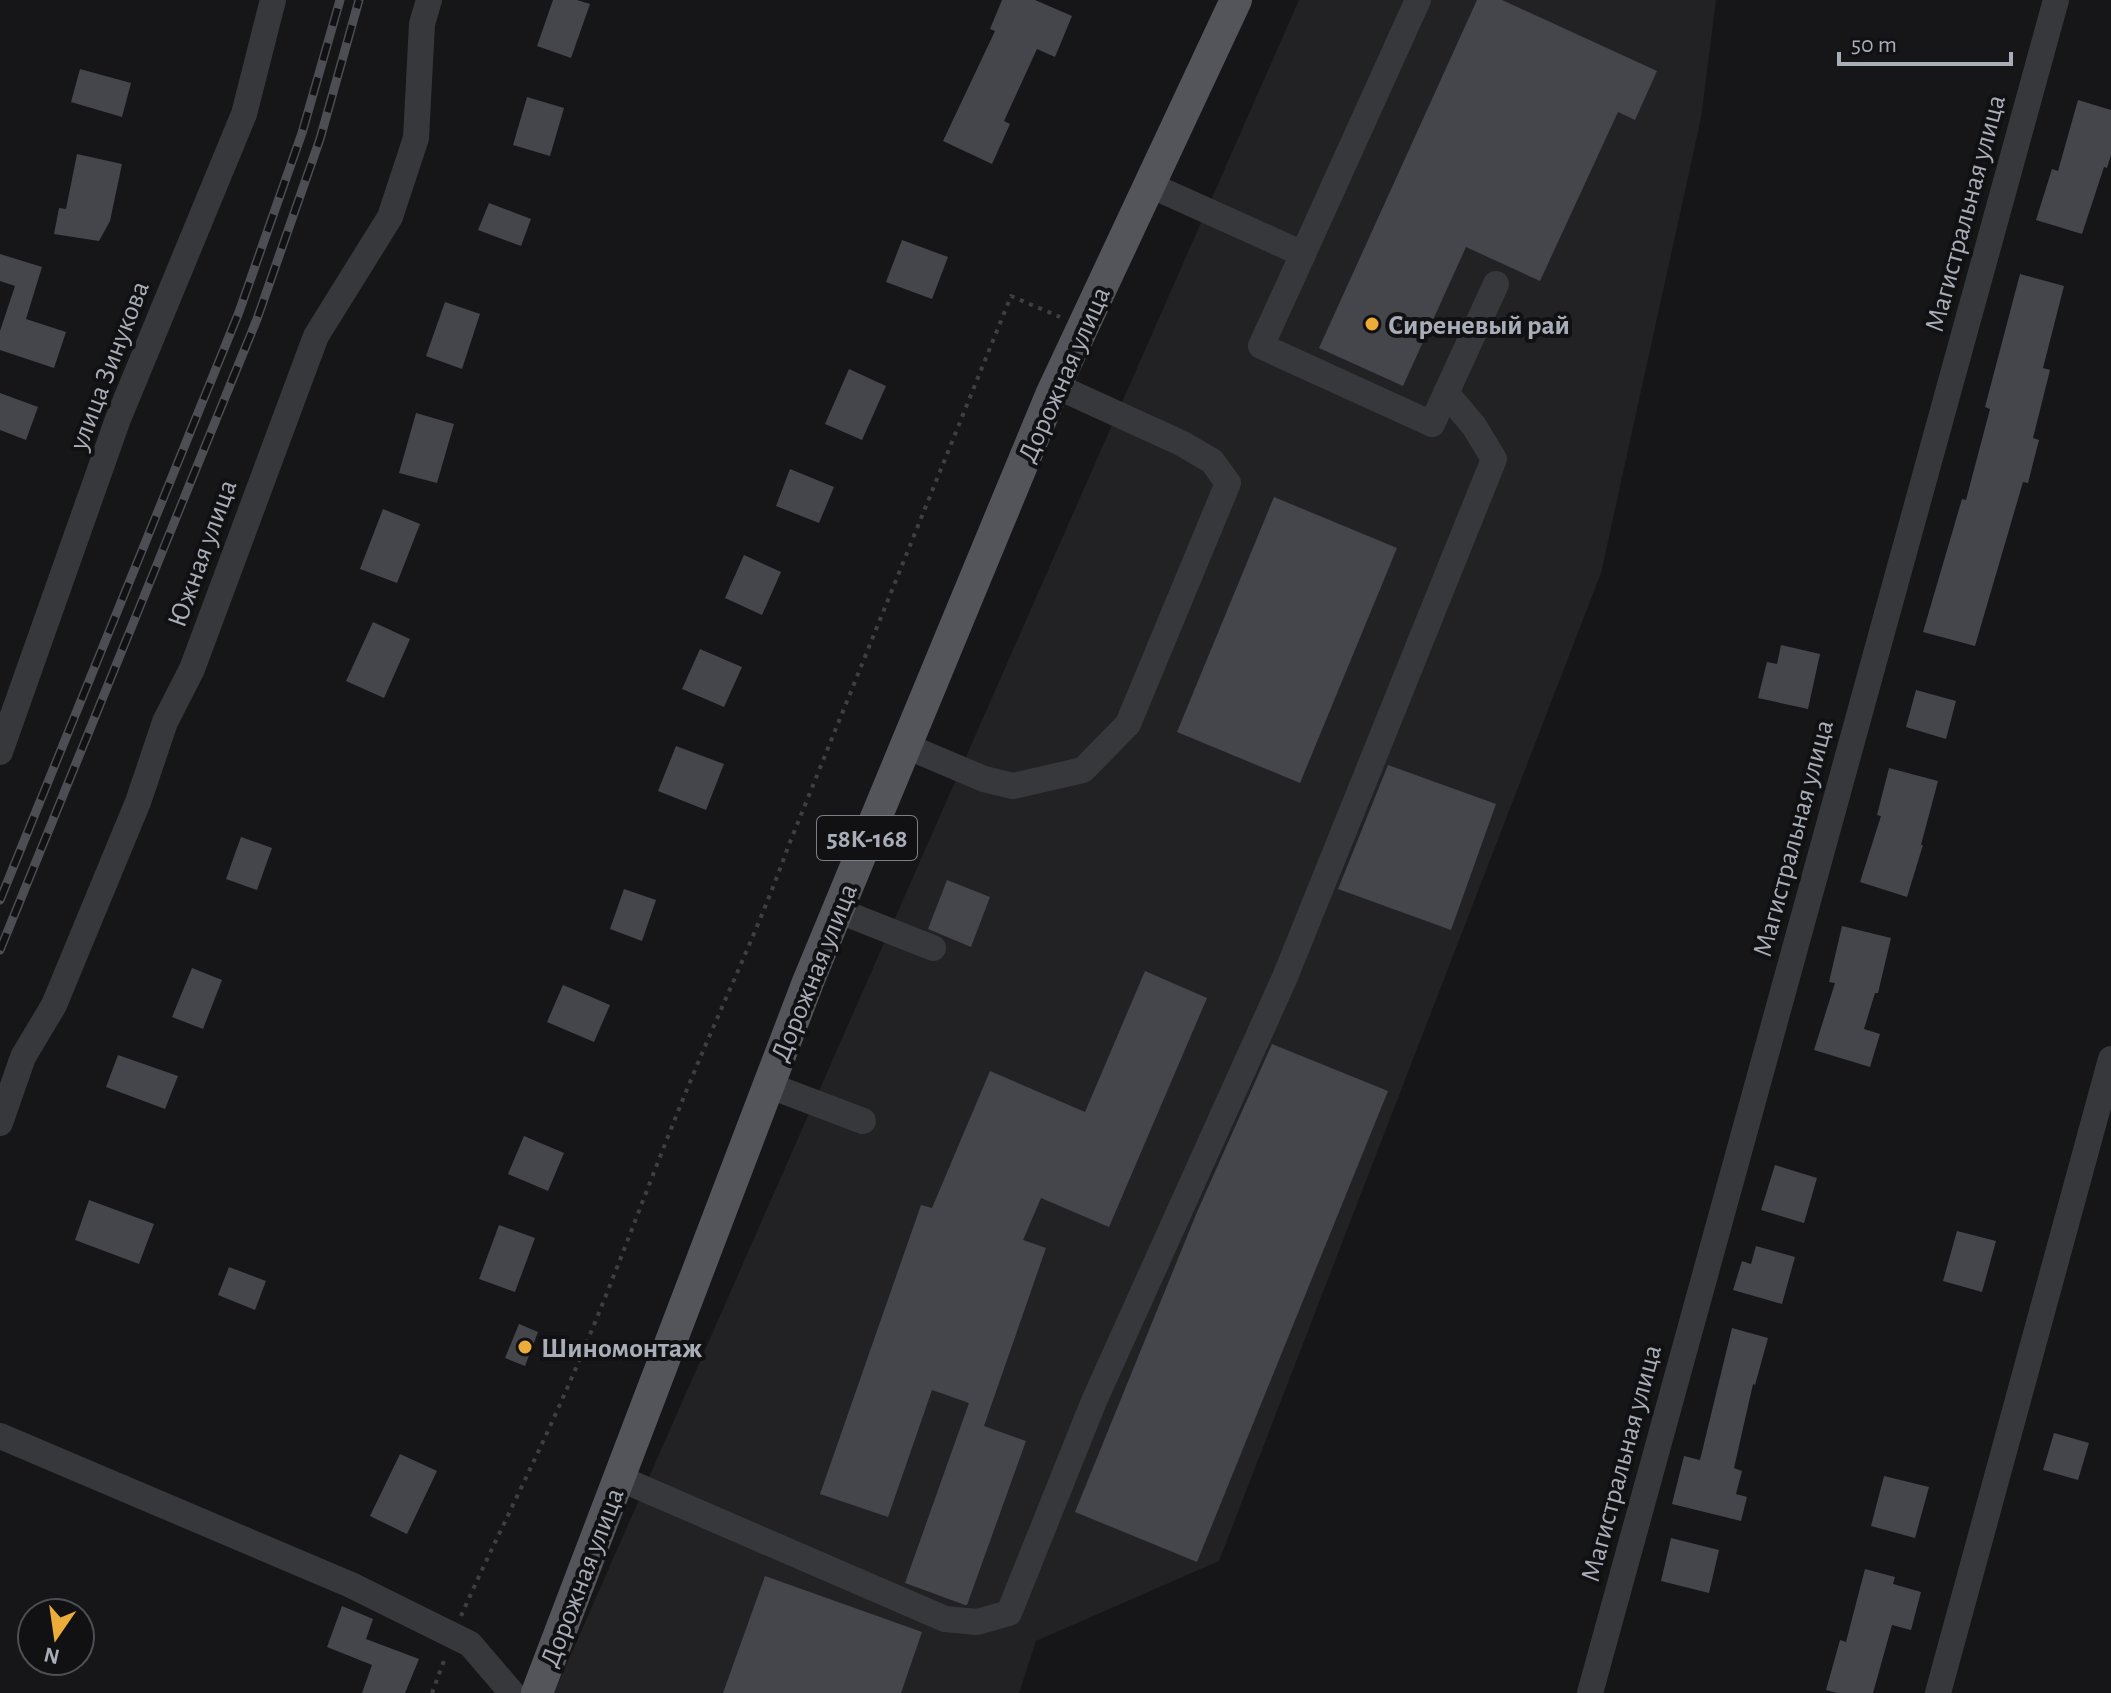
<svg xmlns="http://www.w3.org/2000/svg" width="2111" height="1693" font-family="'Alegreya Sans',sans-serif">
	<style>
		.built { fill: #222225 }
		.building { fill: #45464b }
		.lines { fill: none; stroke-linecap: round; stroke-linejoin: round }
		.path { stroke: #3d3f43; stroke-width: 4; stroke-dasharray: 4 6; stroke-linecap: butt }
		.minor { stroke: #37383c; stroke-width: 26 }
		.major { stroke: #53555b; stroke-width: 32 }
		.rail-casing { stroke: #4c4e53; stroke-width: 9 }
		.rail { stroke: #111113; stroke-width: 6; stroke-dasharray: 18; stroke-linecap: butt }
		.poi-dot { fill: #ebac3a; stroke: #111113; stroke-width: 3 }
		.labels { text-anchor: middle; stroke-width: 8; stroke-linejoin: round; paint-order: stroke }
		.shield { fill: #111113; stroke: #7b7e86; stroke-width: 2 }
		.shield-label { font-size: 26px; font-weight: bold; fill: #a8adb7 }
		.street-label { font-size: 28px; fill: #a8adb7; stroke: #111113 }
		.poi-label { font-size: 28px; font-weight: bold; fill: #a8adb7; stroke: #111113; text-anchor: start }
	</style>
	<rect width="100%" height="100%" fill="#161618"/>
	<path class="built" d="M 1299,0 L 1716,0 L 1701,118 L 1601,573 L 1219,1561 L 1036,1641 L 1019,1693 L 554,1693 Z"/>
	<g class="building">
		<path d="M 553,0 L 577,0 L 590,4 L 571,58 L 537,46 Z"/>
		<path d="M 1002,0 L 1035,0 L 1072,16 L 1055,57 L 1037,49 L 1004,121 L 1010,124 L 992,164 L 943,141 L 995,31 L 990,29 Z"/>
		<path d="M 1477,0 L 1502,0 L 1657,71 L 1635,120 L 1618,112 L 1540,281 L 1466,247 L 1403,386 L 1319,348 Z"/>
		<path d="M 80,69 L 131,83 L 122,117 L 71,102 Z"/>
		<path d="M 527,97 L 564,108 L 550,156 L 513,145 Z"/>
		<path d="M 2078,100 L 2111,110 L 2111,155 L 2107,168 L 2104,167 L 2082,234 L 2036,220 L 2052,169 L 2058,171 Z"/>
		<path d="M 77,154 L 122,164 L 110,221 L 99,241 L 54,234 L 59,208 L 66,209 Z"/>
		<path d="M 489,203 L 531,219 L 521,246 L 478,230 Z"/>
		<path d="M 902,240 L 948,257 L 932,299 L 886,282 Z"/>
		<path d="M 0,254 L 42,267 L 26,319 L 66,332 L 54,368 L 0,350 L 0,331 L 15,286 L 0,281 Z"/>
		<path d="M 2020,274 L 2064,286 L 2043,368 L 2050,370 L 2033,438 L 2039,440 L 2028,483 L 2023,482 L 1975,646 L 1923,632 L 1962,499 L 1966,500 L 1990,409 L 1985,407 Z"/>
		<path d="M 445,302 L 480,314 L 462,369 L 426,356 Z"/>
		<path d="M 849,369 L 886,386 L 862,440 L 825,424 Z"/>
		<path d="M 0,393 L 38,407 L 26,440 L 0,430 Z"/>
		<path d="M 416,413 L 454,424 L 437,483 L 399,473 Z"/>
		<path d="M 790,469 L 834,487 L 819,523 L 776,506 Z"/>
		<path d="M 1274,497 L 1397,548 L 1300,783 L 1177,732 Z"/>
		<path d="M 383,509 L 420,524 L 397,583 L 360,569 Z"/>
		<path d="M 744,555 L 781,572 L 762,615 L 725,598 Z"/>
		<path d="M 373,622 L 410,639 L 384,698 L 346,681 Z"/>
		<path d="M 1781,645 L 1820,654 L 1808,709 L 1758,698 L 1767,662 L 1777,664 Z"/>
		<path d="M 700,649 L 742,667 L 724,707 L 682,689 Z"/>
		<path d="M 1916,690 L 1956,701 L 1946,739 L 1906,727 Z"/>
		<path d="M 676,746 L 724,764 L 706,810 L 658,791 Z"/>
		<path d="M 1388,765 L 1496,804 L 1451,930 L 1338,889 Z"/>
		<path d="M 1889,768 L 1938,781 L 1921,845 L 1923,845 L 1907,897 L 1860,882 L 1881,816 L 1877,815 Z"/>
		<path d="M 241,837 L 272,848 L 257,890 L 226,879 Z"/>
		<path d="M 947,880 L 990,897 L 971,947 L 928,929 Z"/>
		<path d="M 624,889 L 656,900 L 642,941 L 610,929 Z"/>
		<path d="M 1842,926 L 1891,938 L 1878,993 L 1875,993 L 1864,1029 L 1880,1034 L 1870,1067 L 1814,1050 L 1835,983 L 1829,982 Z"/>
		<path d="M 192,968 L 222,980 L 203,1029 L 172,1017 Z"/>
		<path d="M 1145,971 L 1207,998 L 1109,1227 L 1041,1198 L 1023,1240 L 1046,1248 L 984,1426 L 1026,1441 L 967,1605 L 965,1605 L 905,1583 L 969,1403 L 932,1390 L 888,1517 L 820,1494 L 921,1205 L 932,1208 L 990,1071 L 1085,1112 Z"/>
		<path d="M 563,985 L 610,1005 L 594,1042 L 547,1022 Z"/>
		<path d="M 1272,1044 L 1388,1091 L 1197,1562 L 1075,1512 L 1197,1212 Z"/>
		<path d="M 118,1055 L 178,1076 L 165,1109 L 106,1087 Z"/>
		<path d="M 524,1136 L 564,1153 L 548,1191 L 508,1174 Z"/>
		<path d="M 1775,1165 L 1817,1178 L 1804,1223 L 1761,1210 Z"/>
		<path d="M 89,1200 L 154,1224 L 139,1264 L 75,1240 Z"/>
		<path d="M 499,1225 L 535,1238 L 515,1292 L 479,1279 Z"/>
		<path d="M 1957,1231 L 1996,1241 L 1982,1292 L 1943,1281 Z"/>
		<path d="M 1756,1246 L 1795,1257 L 1782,1304 L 1733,1290 L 1742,1261 L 1751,1264 Z"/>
		<path d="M 229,1267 L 266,1281 L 255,1310 L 218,1295 Z"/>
		<path d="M 519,1324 L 538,1332 L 525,1366 L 505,1358 Z"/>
		<path d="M 1732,1328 L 1768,1338 L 1755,1385 L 1753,1384 L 1734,1468 L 1742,1471 L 1736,1494 L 1747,1497 L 1741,1521 L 1672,1504 L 1684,1456 L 1700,1460 Z"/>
		<path d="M 2054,1433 L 2089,1443 L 2078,1480 L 2043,1470 Z"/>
		<path d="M 400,1454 L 437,1471 L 407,1534 L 370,1516 Z"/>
		<path d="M 1884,1476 L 1929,1487 L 1915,1538 L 1871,1526 Z"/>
		<path d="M 1671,1538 L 1719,1550 L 1709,1593 L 1661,1581 Z"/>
		<path d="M 1865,1569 L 1895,1577 L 1893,1584 L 1921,1592 L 1911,1630 L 1892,1625 L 1873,1693 L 1837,1693 L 1826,1690 L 1840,1640 L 1846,1642 Z"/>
		<path d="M 765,1576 L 922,1632 L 901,1693 L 723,1693 Z"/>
		<path d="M 342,1606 L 373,1619 L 366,1639 L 419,1659 L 405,1693 L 362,1693 L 372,1665 L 327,1647 Z"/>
	</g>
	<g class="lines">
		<g class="path">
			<path d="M 461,1616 C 493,1544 529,1474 561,1402 C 610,1293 649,1180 695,1070 C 726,996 761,923 788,847 L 1011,296 L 1060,317"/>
			<path d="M 432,1693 L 445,1658"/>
		</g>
		<g class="minor">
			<path d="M 1150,185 L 1303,254 L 1418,0"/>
			<path d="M 1303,254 L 1261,346 L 1432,424 L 1496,284"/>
			<path d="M 906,746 L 984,779 L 1013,786 L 1083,770 L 1128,724 L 1228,483 L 1212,461 L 1181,443 L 1056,386"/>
			<path d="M 0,752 L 118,419 L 244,114 L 273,0"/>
			<path d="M 837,910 L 933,948"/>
			<path d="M 768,1085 L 863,1121"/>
			<path d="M 0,1123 L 23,1057 L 54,1005 L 138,802 L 165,722 L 192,669 L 316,336 L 390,217 L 416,138 L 422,24 L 429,0"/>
			<path d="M 0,1436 L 351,1585 L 470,1644 L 512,1693"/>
			<path d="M 619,1478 L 945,1619 L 977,1622 L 1009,1613 L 1094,1401 L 1285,977 L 1494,459 L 1474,426 L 1446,393"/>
			<path d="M 1590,1693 L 2056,0"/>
			<path d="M 1938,1693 L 2111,1059"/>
		</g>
		<path class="major" d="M 537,1693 L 808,982 L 1051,395 L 1236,0"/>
		<g class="rail-casing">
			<g id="rail">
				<path d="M 0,900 L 239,312 L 302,133 L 340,0"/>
				<path d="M 0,950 L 257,319 L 320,139 L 359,0"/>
			</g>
		</g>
		<use href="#rail" class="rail"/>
	</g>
	<g class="poi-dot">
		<circle cx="1372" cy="324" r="8"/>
		<circle cx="525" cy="1347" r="8"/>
	</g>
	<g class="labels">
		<rect class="shield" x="817" y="816" width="100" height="44" rx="6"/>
		<g class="shield-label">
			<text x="867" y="847">58К-168</text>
		</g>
		<g class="street-label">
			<text transform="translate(1964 213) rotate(-75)" y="10">Магистральная улица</text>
			<text transform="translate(108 365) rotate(-69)" y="10">улица Зинукова</text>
			<text transform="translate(1063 374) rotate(-66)" y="10">Дорожная улица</text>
			<text transform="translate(201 553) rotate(-70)" y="10">Южная улица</text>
			<text transform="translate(1792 838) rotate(-75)" y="10">Магистральная улица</text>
			<text transform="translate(813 972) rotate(-68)" y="10">Дорожная улица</text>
			<text transform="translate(1620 1463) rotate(-75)" y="10">Магистральная улица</text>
			<text transform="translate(581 1577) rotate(-69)" y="10">Дорожная улица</text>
		</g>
		<g class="poi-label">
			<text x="1388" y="334">Сиреневый рай</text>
			<text x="541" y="1357">Шиномонтаж</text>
		</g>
	</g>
	<g transform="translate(56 1637) rotate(193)"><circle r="38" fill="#111113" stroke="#4d4f55" stroke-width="2"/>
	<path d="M0-6L14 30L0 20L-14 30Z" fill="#ebac3a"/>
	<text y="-12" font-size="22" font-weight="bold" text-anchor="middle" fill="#a8adb7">N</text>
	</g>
	<path d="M1839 52v12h172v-12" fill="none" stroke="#a8adb7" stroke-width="4"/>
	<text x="1851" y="52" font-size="24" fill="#a8adb7" stroke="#111113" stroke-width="6" paint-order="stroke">50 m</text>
</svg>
